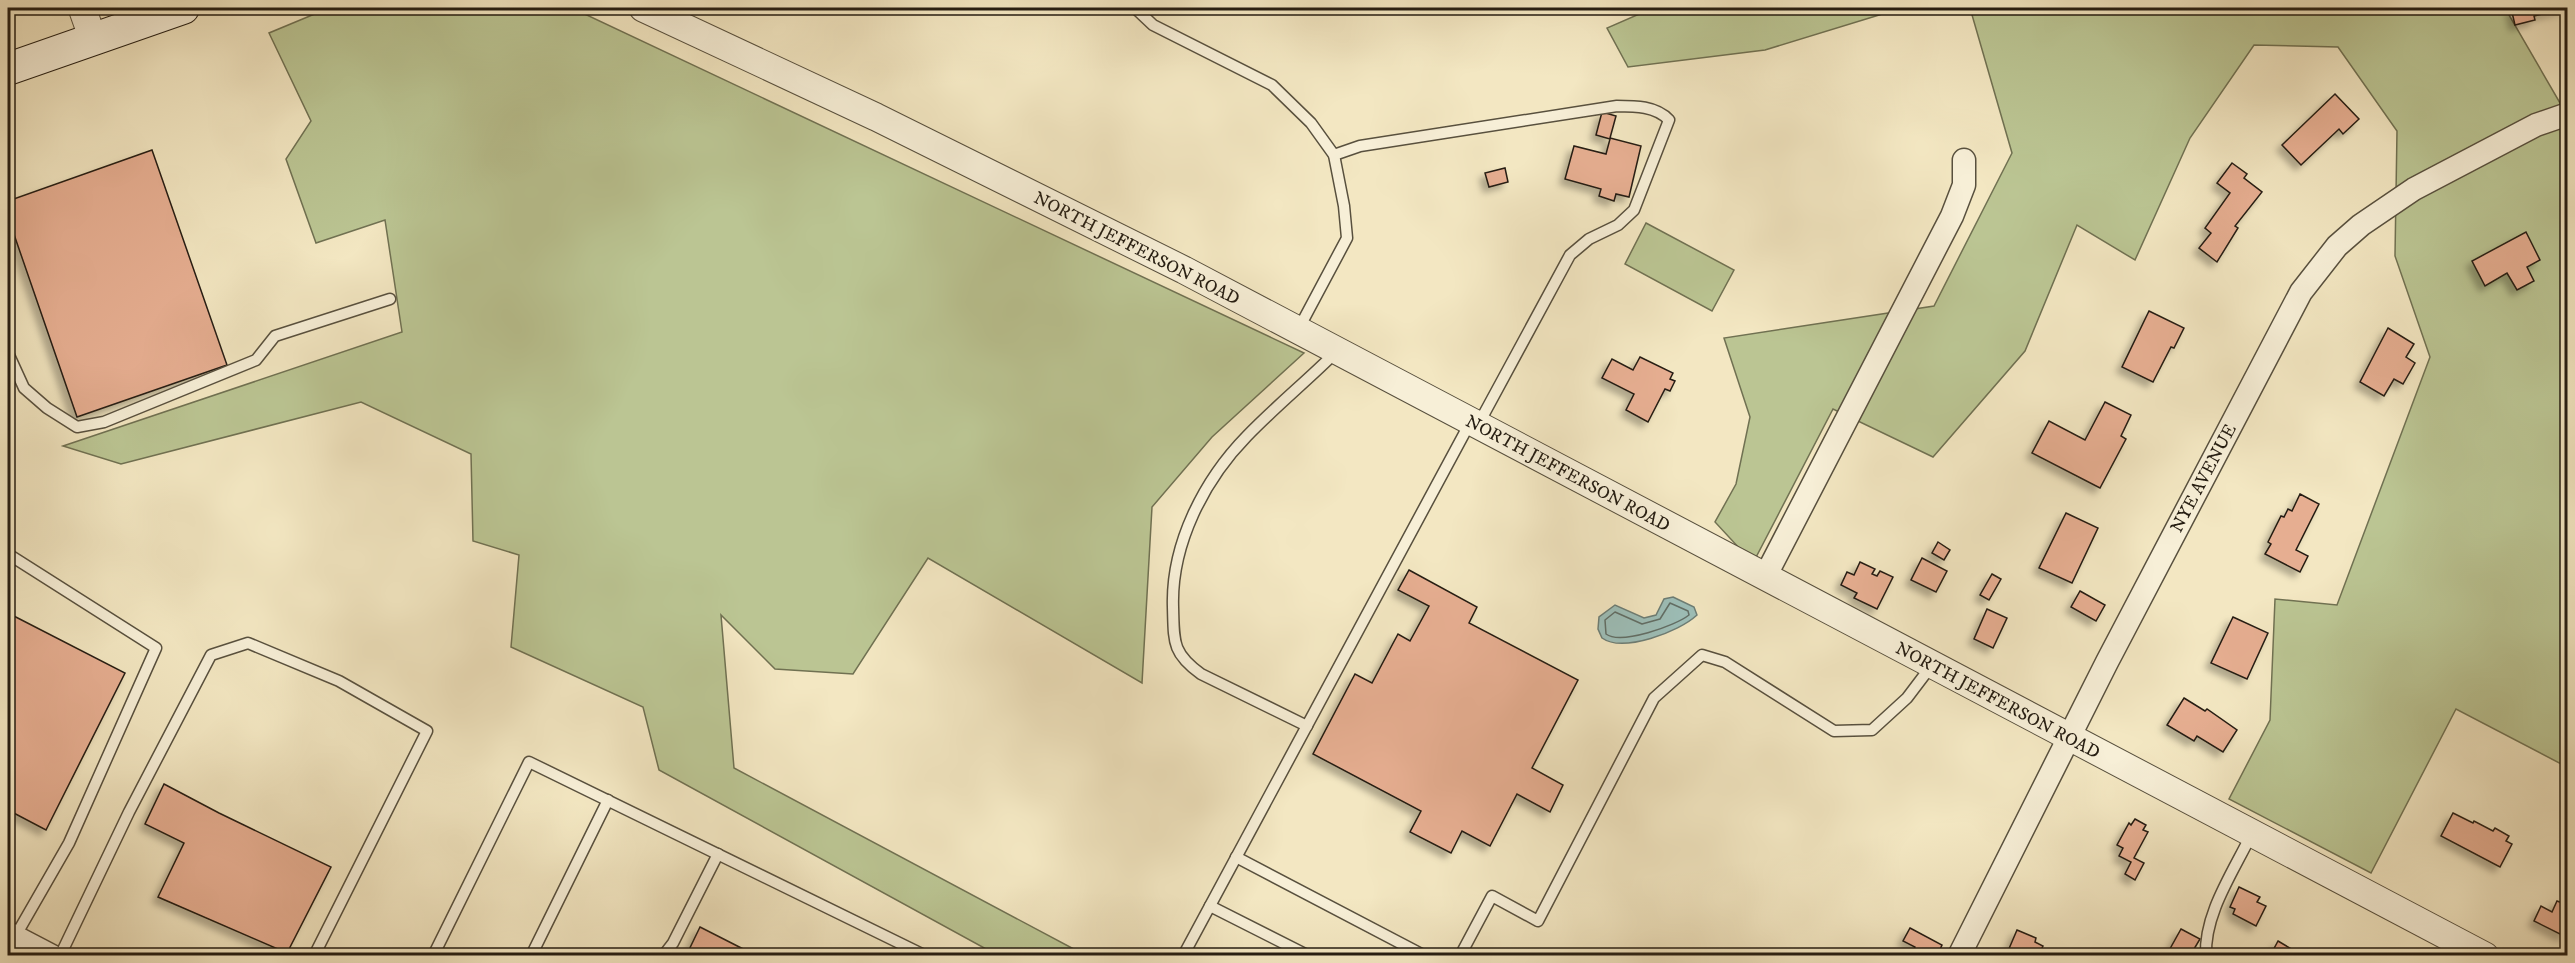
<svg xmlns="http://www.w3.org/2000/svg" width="2575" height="963" font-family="'IM FELL DW Pica',serif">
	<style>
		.green { fill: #bbc593; stroke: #707152; stroke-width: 1.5 }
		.water { fill: #9dbfb9; stroke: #6d7e76; stroke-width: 1.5 }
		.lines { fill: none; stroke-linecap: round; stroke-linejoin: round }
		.shore { stroke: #616e66; stroke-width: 1.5 }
		.building { fill: #e6ae91; stroke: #251d12; stroke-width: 1.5; filter: url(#shadow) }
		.service-casing { stroke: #58503e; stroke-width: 13 }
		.minor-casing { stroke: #58503e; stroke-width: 25 }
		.tertiary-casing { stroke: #58503e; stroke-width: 29 }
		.secondary-casing { stroke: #251d12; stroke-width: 34 }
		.service { stroke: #f7efd7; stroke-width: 10 }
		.minor { stroke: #f7efd7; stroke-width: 22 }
		.tertiary { stroke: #f7efd7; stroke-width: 27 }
		.secondary { stroke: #f7efd7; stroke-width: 32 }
		.labels { text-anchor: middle; stroke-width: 4.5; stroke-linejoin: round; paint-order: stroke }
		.street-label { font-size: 18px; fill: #251d12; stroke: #f7efd7 }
	</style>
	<defs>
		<filter id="shadow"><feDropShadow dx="-5.5" dy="5.5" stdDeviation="3" flood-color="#0004"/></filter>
	</defs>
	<rect width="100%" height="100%" fill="#f3e7c2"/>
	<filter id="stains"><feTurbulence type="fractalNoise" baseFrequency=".00333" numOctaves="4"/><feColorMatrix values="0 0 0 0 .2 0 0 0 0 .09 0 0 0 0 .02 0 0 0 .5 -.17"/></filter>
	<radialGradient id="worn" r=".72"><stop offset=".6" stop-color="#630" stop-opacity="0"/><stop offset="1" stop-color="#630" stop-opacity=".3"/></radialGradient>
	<g class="green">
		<path d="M 329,8 L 572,8 L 1304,353 L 1212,437 L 1152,507 L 1142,683 L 928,558 L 853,674 L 775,669 L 721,615 L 734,768 L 1085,955 L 997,955 L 659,770 L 643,707 L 511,647 L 519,555 L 473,541 L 471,454 L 361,402 L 121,464 L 63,446 L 402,332 L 385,220 L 316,243 L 286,159 L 311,121 L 269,33 Z"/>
		<path d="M 1653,8 L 1902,8 L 1765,50 L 1628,67 L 1607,28 Z"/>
		<path d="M 1970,8 L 2505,8 L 2567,115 L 2567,767 L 2456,709 L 2371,873 L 2229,799 L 2270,720 L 2275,599 L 2337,605 L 2430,357 L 2395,256 L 2397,131 L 2338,47 L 2254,45 L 2190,138 L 2135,260 L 2077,225 L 2025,351 L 1933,457 L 1833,409 L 1753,563 L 1715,522 L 1736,484 L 1750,417 L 1724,338 L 1934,306 L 2012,153 Z"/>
		<path d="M 1646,223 L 1734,270 L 1712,311 L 1625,264 Z"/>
	</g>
	<path class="water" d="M 1673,597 L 1694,607 L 1697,615 C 1679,632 1623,653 1602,638 L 1598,629 L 1599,617 L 1615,605 L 1644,618 L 1656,615 L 1664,599 Z"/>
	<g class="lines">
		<path class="shore" d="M 1670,603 L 1688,611 L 1689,615 C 1675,626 1621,645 1606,634 L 1605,620 L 1615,612 L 1642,624 L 1660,619 Z"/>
	</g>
	<g class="building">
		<path d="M 2511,8 L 2568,8 L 2534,16 L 2535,20 L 2515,25 Z"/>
		<path d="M 2335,94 L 2359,119 L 2343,134 L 2339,129 L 2301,165 L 2282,145 Z"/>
		<path d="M 1602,112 L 1616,116 L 1610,138 L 1641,146 L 1629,197 L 1616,194 L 1614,201 L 1599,196 L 1601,189 L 1565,179 L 1574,146 L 1606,154 L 1610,139 L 1596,135 Z"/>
		<path d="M 152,150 L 227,365 L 77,417 L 8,217 L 8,201 Z"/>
		<path d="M 2232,163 L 2247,174 L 2244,178 L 2262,192 L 2235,226 L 2238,228 L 2217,262 L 2199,248 L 2211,233 L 2205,228 L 2230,193 L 2217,183 Z"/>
		<path d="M 1505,168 L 1508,182 L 1489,187 L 1485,173 Z"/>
		<path d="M 2526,232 L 2540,260 L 2527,267 L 2534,281 L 2517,290 L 2507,273 L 2485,286 L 2472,261 Z"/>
		<path d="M 2149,311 L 2184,328 L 2174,348 L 2171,347 L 2153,382 L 2122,367 Z"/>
		<path d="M 2388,328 L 2414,344 L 2406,357 L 2415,363 L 2403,384 L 2394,379 L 2384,396 L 2360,382 Z"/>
		<path d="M 1640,357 L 1673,373 L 1670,379 L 1675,381 L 1670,391 L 1665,389 L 1648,422 L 1626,410 L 1634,394 L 1602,378 L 1612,359 L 1633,370 Z"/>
		<path d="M 2105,402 L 2131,415 L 2121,436 L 2126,439 L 2100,488 L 2032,453 L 2049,421 L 2085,440 Z"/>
		<path d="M 2300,494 L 2319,504 L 2296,550 L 2308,556 L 2300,572 L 2265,554 L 2271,544 L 2268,542 L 2281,516 L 2284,517 L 2288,509 L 2292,511 Z"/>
		<path d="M 2066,513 L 2098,528 L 2072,583 L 2039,568 Z"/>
		<path d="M 1938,542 L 1950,550 L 1944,560 L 1932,553 Z"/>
		<path d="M 1922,558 L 1947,571 L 1936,592 L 1911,580 Z"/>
		<path d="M 1860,562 L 1875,569 L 1872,574 L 1877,576 L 1880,571 L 1893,577 L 1877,609 L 1854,598 L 1857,593 L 1841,585 L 1847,572 L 1854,575 Z"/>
		<path d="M 1409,570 L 1477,607 L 1469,623 L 1578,680 L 1532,768 L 1563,785 L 1550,812 L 1517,794 L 1490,846 L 1462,831 L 1451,853 L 1410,832 L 1421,811 L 1313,754 L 1355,674 L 1372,683 L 1398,634 L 1410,641 L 1429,606 L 1398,590 Z"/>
		<path d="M 1992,574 L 2001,579 L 1989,600 L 1980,595 Z"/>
		<path d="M 2080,591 L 2105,605 L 2096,621 L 2071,607 Z"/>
		<path d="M 1987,609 L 2007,618 L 1993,648 L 1974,639 Z"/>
		<path d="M 8,613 L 125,673 L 46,830 L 8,810 Z"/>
		<path d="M 2233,617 L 2268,633 L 2247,679 L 2211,663 Z"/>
		<path d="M 2184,698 L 2205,711 L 2207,709 L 2237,730 L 2223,752 L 2197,736 L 2194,741 L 2167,725 Z"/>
		<path d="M 164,784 L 219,813 L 331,867 L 287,953 L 158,897 L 184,843 L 145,824 Z"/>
		<path d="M 2453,813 L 2473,823 L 2474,821 L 2493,831 L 2495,828 L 2509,836 L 2506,841 L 2512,844 L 2500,867 L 2441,836 Z"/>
		<path d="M 2135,819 L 2146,825 L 2143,830 L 2148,832 L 2134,858 L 2144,863 L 2135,880 L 2125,874 L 2131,862 L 2119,856 L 2123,848 L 2117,845 L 2129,823 L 2131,825 Z"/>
		<path d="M 2239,887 L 2260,897 L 2257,902 L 2266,906 L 2256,926 L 2233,914 L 2235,909 L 2230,907 Z"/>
		<path d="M 2568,899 L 2568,928 L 2564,936 L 2534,921 L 2541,906 L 2552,912 L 2557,901 L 2565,904 Z"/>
		<path d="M 700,927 L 757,956 L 686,956 Z"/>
		<path d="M 1910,928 L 1942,945 L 1937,956 L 1911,956 L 1915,947 L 1903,941 Z"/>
		<path d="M 2181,929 L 2200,939 L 2194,949 L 2198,951 L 2196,955 L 2192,953 L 2191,956 L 2166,956 Z"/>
		<path d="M 2017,930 L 2036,938 L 2035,942 L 2043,946 L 2041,950 L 2052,956 L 2009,956 L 2011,952 L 2008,951 Z"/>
		<path d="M 2278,941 L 2295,951 L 2293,956 L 2270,956 Z"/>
	</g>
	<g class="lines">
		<g class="service-casing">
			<g id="service">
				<path d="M 1135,8 L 1153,25 L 1272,85 L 1311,123 L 1334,155 L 1344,206 L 1347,238 L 1298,330"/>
				<path d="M 1334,155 L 1360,146 L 1617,106 C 1635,106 1656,106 1669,120 L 1634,210 L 1618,225 L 1589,239 L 1570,255 L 1478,425"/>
				<path d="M 8,353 L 24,388 L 47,408 L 77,427 L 104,422 L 256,360 L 275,336 L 390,299"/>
				<path d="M 8,554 L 156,648 L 69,843 L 15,937"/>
				<path d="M 1307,726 L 1201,674 C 1172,653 1174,642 1173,607 C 1171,544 1204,480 1247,436 C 1276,406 1308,380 1337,351"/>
				<path d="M 1236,857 L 1425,956"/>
				<path d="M 1210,906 L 1309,956"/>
				<path d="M 60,956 L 129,812 L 211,655 L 248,643 L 339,681 L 427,731 L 314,956"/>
				<path d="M 433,956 L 529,762 L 926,956"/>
				<path d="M 531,956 L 608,800"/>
				<path d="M 663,956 L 673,943 L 718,854"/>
				<path d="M 1183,956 L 1471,421"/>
				<path d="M 1460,956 L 1492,896 L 1538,921 L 1654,698 L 1702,655 L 1725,662 L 1834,731 L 1872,730 L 1907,698 L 1932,665"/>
				<path d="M 2206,956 C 2204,913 2234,871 2252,833"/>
			</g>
		</g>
		<g class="minor-casing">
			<g id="minor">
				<path d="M 1765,577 L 1952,216 L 1964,185 L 1964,160"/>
				<path d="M 8,933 L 52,956"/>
				<path d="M 1959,956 L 2107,662 L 2301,292 L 2337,246 L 2361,225 L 2414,189 L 2536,125 L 2568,114"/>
			</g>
		</g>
		<g class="tertiary-casing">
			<g id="tertiary">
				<path d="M 82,8 L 93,39"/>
				<path d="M 643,8 L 876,117 L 1184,270 L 2485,956"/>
			</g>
		</g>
		<g class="secondary-casing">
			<path id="secondary" d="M 8,69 L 183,8"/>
		</g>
		<use href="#service" class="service"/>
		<use href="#minor" class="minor"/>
		<use href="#tertiary" class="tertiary"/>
		<use href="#secondary" class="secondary"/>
	</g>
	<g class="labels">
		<g class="street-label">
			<text transform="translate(1137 248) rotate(27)" y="6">NORTH JEFFERSON ROAD</text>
			<text transform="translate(1568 473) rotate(28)" y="6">NORTH JEFFERSON ROAD</text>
			<text transform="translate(2203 478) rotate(-62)" y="6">NYE AVENUE</text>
			<text transform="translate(1998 700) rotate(28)" y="6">NORTH JEFFERSON ROAD</text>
		</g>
	</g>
	<rect width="2575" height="963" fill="none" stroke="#f3e7c2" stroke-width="30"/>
	<rect x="9" y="9" width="2557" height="945" fill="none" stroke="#251d12" stroke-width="3"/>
	<rect x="15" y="15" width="2545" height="933" fill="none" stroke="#251d12" stroke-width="1.5"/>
	<rect width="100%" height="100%" filter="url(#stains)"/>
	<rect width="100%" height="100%" fill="url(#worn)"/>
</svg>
